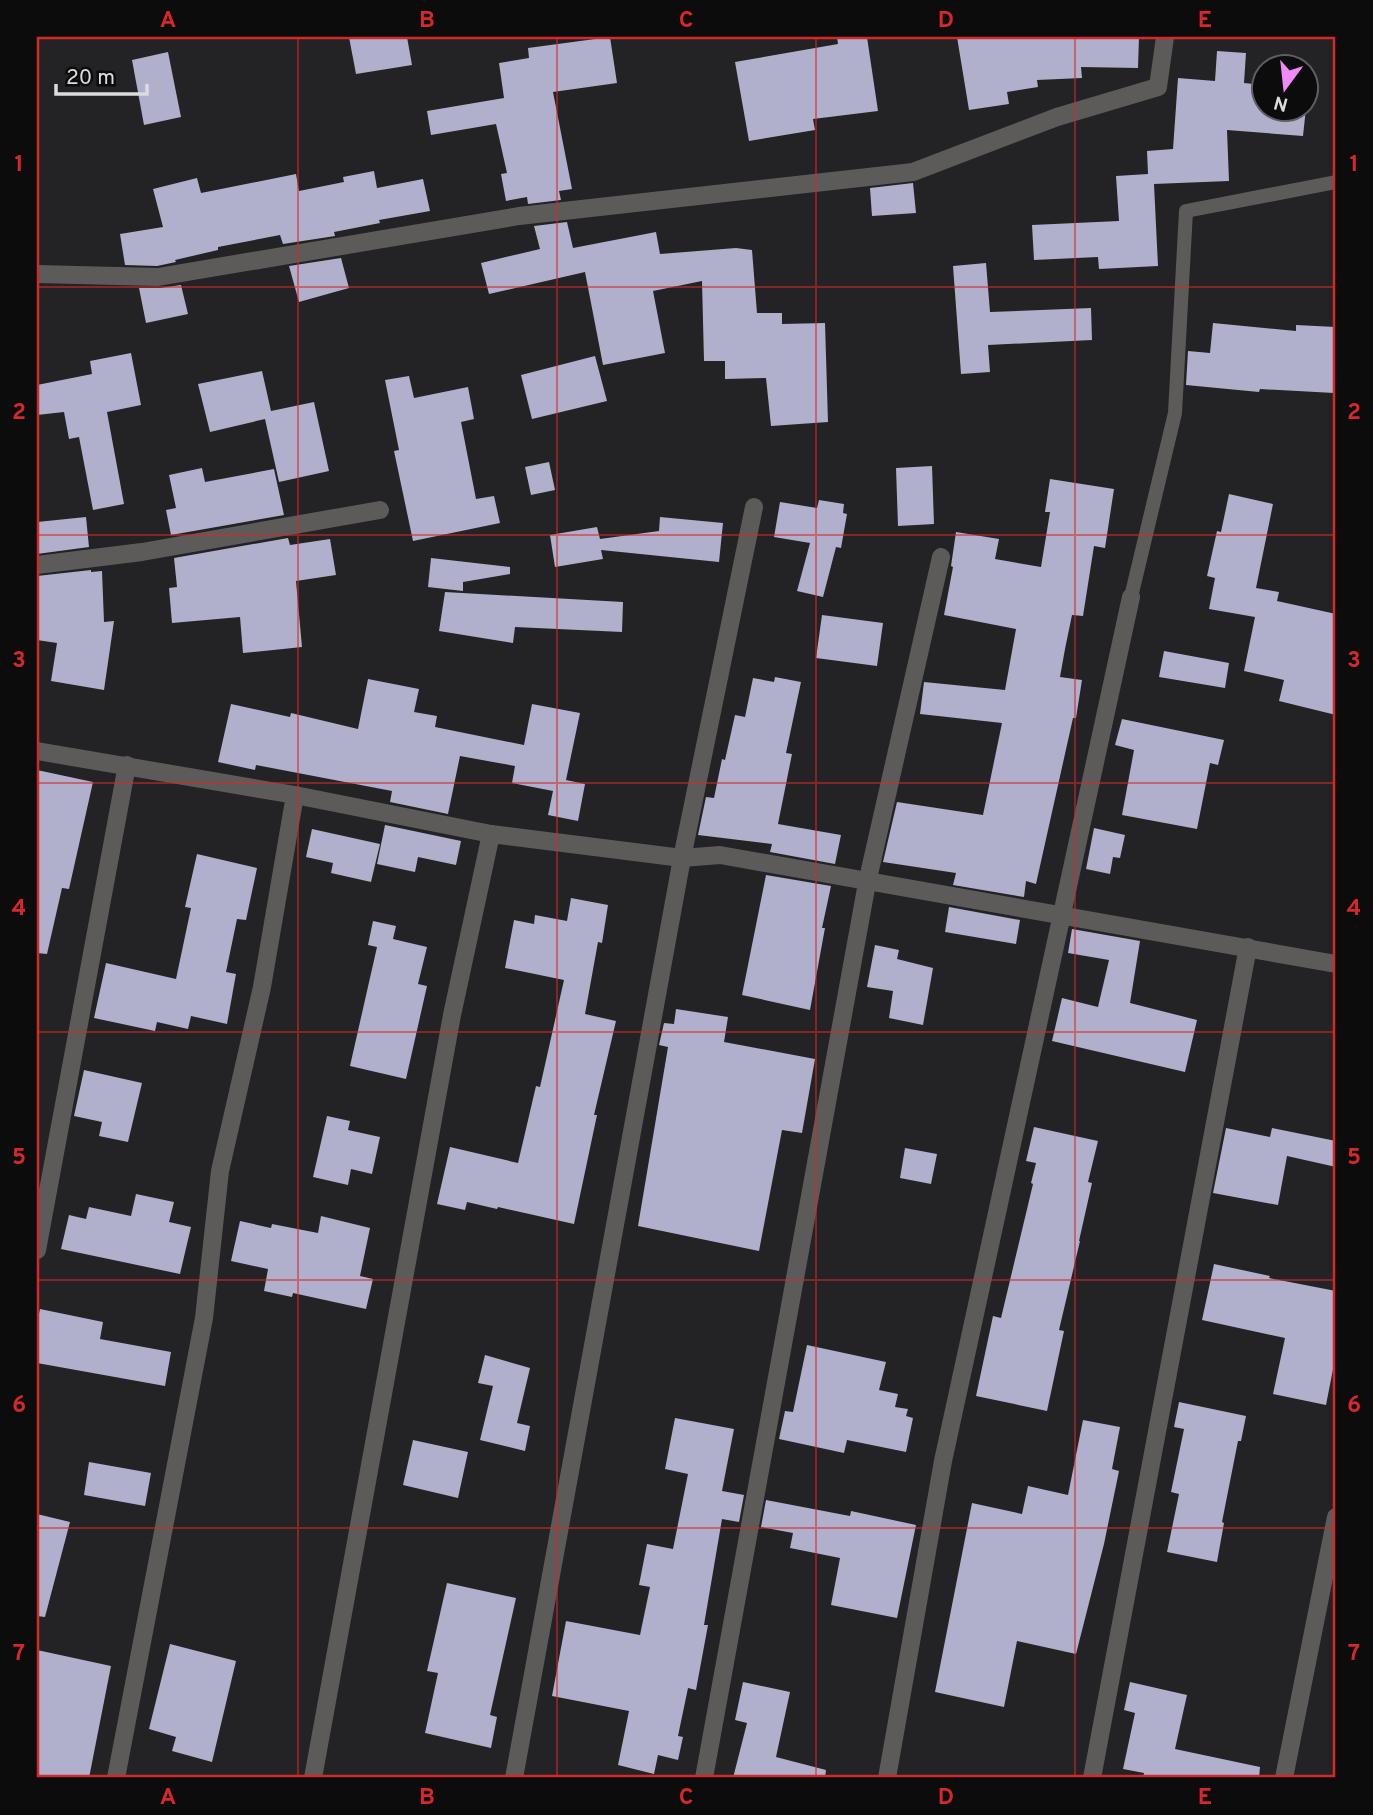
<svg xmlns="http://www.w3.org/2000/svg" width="1373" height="1815" font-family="Overpass,sans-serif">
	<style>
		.building { fill: #b0afcc }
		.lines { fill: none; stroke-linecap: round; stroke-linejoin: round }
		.lane { stroke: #5d5b5a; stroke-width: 14 }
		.street { stroke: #5d5b5a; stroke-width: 18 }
		.grid { fill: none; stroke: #d62828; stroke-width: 2; stroke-opacity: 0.55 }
		.neatline { fill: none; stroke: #d62828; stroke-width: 2.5 }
		.grid-label { font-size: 23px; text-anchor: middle; font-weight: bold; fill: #d62828 }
	</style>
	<rect width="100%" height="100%" fill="#232225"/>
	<g class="building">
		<path d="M 349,37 L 407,37 L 412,65 L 356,74 Z"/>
		<path d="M 610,37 L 617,83 L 553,92 L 572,189 L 559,191 L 561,200 L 528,204 L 527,197 L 506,201 L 501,174 L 507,173 L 496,124 L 431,135 L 427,111 L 504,98 L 499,63 L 529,58 L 528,48 Z"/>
		<path d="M 837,37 L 867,37 L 878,111 L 813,119 L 815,130 L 749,141 L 735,62 L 838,44 Z"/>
		<path d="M 957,37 L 1139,37 L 1138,68 L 1081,67 L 1082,78 L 1037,80 L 1038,87 L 1007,92 L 1009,104 L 969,110 Z"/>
		<path d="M 1217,51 L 1246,53 L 1244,83 L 1264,85 L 1264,108 L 1306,108 L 1303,136 L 1227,130 L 1229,181 L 1154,184 L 1158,266 L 1099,269 L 1098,257 L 1034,260 L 1032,225 L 1119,221 L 1116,176 L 1148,174 L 1147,151 L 1173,149 L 1178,78 L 1215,81 Z"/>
		<path d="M 168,52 L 181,117 L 144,125 L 132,60 Z"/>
		<path d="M 374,171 L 377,188 L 423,179 L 430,211 L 379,220 L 380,223 L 334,232 L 335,236 L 283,244 L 280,235 L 218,247 L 218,250 L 175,260 L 176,262 L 157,266 L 125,265 L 120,234 L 163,227 L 153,189 L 197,178 L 201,193 L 296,174 L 299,191 L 344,182 L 343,177 Z"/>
		<path d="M 913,183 L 916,213 L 872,216 L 870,188 Z"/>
		<path d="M 567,222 L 573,248 L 656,232 L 660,254 L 736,248 L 752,250 L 757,313 L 782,313 L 782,324 L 825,323 L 828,422 L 771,426 L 766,378 L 725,379 L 725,361 L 704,361 L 702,281 L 653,291 L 665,353 L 603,365 L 585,272 L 489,294 L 481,263 L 540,249 L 534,226 Z"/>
		<path d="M 341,258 L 349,288 L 299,302 L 289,266 Z"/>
		<path d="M 986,263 L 990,312 L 1091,308 L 1092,340 L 988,345 L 990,372 L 961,374 L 953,266 Z"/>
		<path d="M 181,285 L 188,314 L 146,323 L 139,288 L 160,288 Z"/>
		<path d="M 1213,323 L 1296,331 L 1296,325 L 1336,327 L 1334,393 L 1260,389 L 1259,392 L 1186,385 L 1188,351 L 1210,353 Z"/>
		<path d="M 131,353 L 141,405 L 107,412 L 124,504 L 93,510 L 79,437 L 69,439 L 64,412 L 37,415 L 37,385 L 92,374 L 90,361 Z"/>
		<path d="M 595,356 L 607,401 L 532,419 L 521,375 Z"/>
		<path d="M 262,371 L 271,411 L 314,402 L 329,471 L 279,482 L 265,419 L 210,432 L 198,384 Z"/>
		<path d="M 409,376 L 414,398 L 468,387 L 474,419 L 461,422 L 476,499 L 494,496 L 500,523 L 413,541 L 394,451 L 399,450 L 385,380 Z"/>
		<path d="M 549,462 L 555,490 L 531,495 L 525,467 Z"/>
		<path d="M 932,466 L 934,524 L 898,526 L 896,468 Z"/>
		<path d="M 202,468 L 205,482 L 274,469 L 284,515 L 171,535 L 166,510 L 176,508 L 169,475 Z"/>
		<path d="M 1050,479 L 1114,489 L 1105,548 L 1094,546 L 1083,616 L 1072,615 L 1065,649 L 1060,677 L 1082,680 L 1076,718 L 1073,718 L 1036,884 L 1026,881 L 1024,897 L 953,885 L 956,873 L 883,862 L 897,802 L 983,815 L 1002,723 L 920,714 L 924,682 L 1005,690 L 1016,629 L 944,615 L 953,567 L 951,566 L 956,532 L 999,539 L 995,559 L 1041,567 L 1050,512 L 1045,512 Z"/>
		<path d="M 1229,494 L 1273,504 L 1256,588 L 1279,592 L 1277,601 L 1336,614 L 1336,715 L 1279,701 L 1284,680 L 1244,671 L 1255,617 L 1209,609 L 1215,578 L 1207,576 L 1217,531 L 1221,532 Z"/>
		<path d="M 819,500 L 844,504 L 843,513 L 847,514 L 841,548 L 836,547 L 823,597 L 797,591 L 810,543 L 774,537 L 780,502 L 817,508 Z"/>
		<path d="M 86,517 L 89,547 L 37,554 L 37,522 Z"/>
		<path d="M 660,517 L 723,523 L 719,562 L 601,550 L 603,559 L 555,567 L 550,535 L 597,527 L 600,539 L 659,531 Z"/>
		<path d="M 288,538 L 290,545 L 330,539 L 336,575 L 296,581 L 302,647 L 243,653 L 240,617 L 172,623 L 169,588 L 177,587 L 174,558 Z"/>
		<path d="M 431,558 L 510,567 L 510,574 L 463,582 L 463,591 L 428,587 Z"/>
		<path d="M 91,570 L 91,572 L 102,571 L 104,622 L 114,621 L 104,690 L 51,681 L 57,643 L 37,640 L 37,576 Z"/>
		<path d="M 445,592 L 623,602 L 622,632 L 515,627 L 513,643 L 439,631 Z"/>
		<path d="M 822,615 L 883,623 L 877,666 L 816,658 Z"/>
		<path d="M 1164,651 L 1229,663 L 1225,688 L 1159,677 Z"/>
		<path d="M 775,677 L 801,682 L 786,753 L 792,754 L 778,824 L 841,835 L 835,864 L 770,852 L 772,844 L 698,835 L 706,797 L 714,798 L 722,759 L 725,760 L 735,715 L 745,717 L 753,678 L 774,682 Z"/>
		<path d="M 368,679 L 419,689 L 414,712 L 437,716 L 435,727 L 524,745 L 532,704 L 580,713 L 566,780 L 585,784 L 578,821 L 548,815 L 553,791 L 512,783 L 515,766 L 460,756 L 448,814 L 390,802 L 392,791 L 256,765 L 255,770 L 218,762 L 231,704 L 290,717 L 291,713 L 358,729 Z"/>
		<path d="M 1122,719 L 1224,740 L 1218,765 L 1210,763 L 1197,829 L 1122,815 L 1134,750 L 1115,745 Z"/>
		<path d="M 37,770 L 93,782 L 69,889 L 62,888 L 47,954 L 37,953 Z"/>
		<path d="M 385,825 L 461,841 L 456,865 L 418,857 L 415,872 L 377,864 Z"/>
		<path d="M 1094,828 L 1125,835 L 1120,858 L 1113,857 L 1110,874 L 1086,869 Z"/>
		<path d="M 312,829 L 380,844 L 371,882 L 331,873 L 333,863 L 306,857 Z"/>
		<path d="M 197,854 L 257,868 L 246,920 L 237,919 L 226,972 L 236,974 L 227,1024 L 191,1016 L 188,1029 L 157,1022 L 155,1031 L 94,1018 L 106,963 L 176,979 L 191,908 L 185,907 Z"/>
		<path d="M 766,875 L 831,886 L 822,928 L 825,928 L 810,1010 L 742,995 Z"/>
		<path d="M 571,898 L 608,905 L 602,943 L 598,942 L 585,1014 L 616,1021 L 594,1115 L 597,1115 L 574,1224 L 498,1207 L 497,1209 L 467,1202 L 465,1210 L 437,1204 L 450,1147 L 518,1163 L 536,1086 L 540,1087 L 564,980 L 505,968 L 514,920 L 534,924 L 535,915 L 567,921 Z"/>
		<path d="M 949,907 L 1020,920 L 1016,944 L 945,932 Z"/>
		<path d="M 373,921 L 396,926 L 393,939 L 427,947 L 418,984 L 427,986 L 406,1079 L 350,1066 L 377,947 L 368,945 Z"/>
		<path d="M 1072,929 L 1140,941 L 1130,1003 L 1197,1020 L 1185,1072 L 1052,1041 L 1062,998 L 1098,1007 L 1109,960 L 1068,953 Z"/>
		<path d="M 875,945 L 899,950 L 897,959 L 933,968 L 923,1025 L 889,1018 L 893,991 L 867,987 Z"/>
		<path d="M 676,1009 L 728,1017 L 724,1042 L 815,1059 L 802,1133 L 782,1130 L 759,1251 L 638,1226 L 668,1047 L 659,1045 L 664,1023 L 674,1024 Z"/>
		<path d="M 84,1070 L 142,1083 L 128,1142 L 99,1136 L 102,1122 L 74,1116 Z"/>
		<path d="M 327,1116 L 350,1121 L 348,1130 L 380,1137 L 372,1174 L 351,1169 L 348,1185 L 313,1177 Z"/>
		<path d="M 1034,1127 L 1098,1141 L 1088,1182 L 1092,1183 L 1079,1241 L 1080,1241 L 1059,1330 L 1064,1331 L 1047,1411 L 976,1396 L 993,1316 L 1001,1318 L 1033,1184 L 1031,1183 L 1036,1163 L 1026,1161 Z"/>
		<path d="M 1226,1128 L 1270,1137 L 1272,1128 L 1336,1141 L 1336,1167 L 1287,1156 L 1278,1205 L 1213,1193 Z"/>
		<path d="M 905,1148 L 937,1154 L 931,1184 L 900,1178 Z"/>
		<path d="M 136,1194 L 174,1202 L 169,1222 L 191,1227 L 180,1274 L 61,1249 L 69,1215 L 86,1219 L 89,1207 L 131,1216 Z"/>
		<path d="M 321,1216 L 370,1228 L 360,1276 L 373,1279 L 366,1309 L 293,1293 L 292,1297 L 264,1291 L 268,1269 L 231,1261 L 240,1221 L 271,1228 L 272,1224 L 318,1233 Z"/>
		<path d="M 1214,1264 L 1270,1276 L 1269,1278 L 1336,1291 L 1336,1354 L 1326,1405 L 1273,1394 L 1285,1338 L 1202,1320 Z"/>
		<path d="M 40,1309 L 103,1322 L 100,1339 L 171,1352 L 165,1386 L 37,1363 L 37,1323 Z"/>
		<path d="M 807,1345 L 886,1362 L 879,1390 L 898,1394 L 895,1407 L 908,1409 L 906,1416 L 913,1418 L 906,1452 L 847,1440 L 844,1453 L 779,1439 L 785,1411 L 793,1412 Z"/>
		<path d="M 485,1355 L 530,1368 L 517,1423 L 530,1426 L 525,1451 L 480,1440 L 493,1386 L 478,1383 Z"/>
		<path d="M 1179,1402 L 1246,1416 L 1241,1441 L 1238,1441 L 1222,1522 L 1224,1523 L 1217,1562 L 1167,1552 L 1179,1494 L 1171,1492 L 1184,1429 L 1174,1427 Z"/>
		<path d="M 675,1418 L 734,1429 L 722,1491 L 744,1495 L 739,1522 L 722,1519 L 704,1625 L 708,1625 L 696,1690 L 688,1688 L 678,1736 L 683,1737 L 678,1760 L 658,1755 L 654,1774 L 618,1765 L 629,1711 L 552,1696 L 566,1621 L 640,1635 L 650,1587 L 639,1585 L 647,1544 L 673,1549 L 688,1474 L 665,1469 Z"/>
		<path d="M 1083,1420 L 1120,1427 L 1112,1469 L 1119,1471 L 1104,1544 L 1076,1654 L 1017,1641 L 1004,1707 L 935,1692 L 972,1503 L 1022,1514 L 1028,1486 L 1068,1495 Z"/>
		<path d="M 413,1440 L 468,1452 L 458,1498 L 403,1485 Z"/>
		<path d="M 89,1462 L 151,1473 L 145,1506 L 84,1495 Z"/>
		<path d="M 766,1500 L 850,1516 L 851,1511 L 916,1525 L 897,1618 L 831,1605 L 840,1558 L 790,1548 L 793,1533 L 761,1527 Z"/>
		<path d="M 37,1514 L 70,1522 L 45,1617 L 37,1616 Z"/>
		<path d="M 447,1583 L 516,1598 L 490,1715 L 497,1717 L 491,1748 L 425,1733 L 438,1673 L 427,1671 Z"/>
		<path d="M 170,1644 L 236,1661 L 212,1762 L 172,1751 L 176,1737 L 149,1729 Z"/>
		<path d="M 37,1650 L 111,1666 L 89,1778 L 37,1778 Z"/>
		<path d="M 743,1682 L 790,1692 L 776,1757 L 826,1770 L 825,1778 L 733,1778 L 747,1723 L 735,1720 Z"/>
		<path d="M 1130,1682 L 1187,1695 L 1175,1749 L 1260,1767 L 1259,1778 L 1143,1778 L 1144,1773 L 1123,1769 L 1135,1713 L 1124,1710 Z"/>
	</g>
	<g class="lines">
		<path class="lane" d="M 1131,597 L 1175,413 L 1186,211 L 1336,182"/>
		<g class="street">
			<path d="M 37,274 L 158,277 L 519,216 L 913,172 L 1057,117 L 1158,87 L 1165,37"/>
			<path d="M 37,565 L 142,552 L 380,510"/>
			<path d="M 37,751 L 295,795"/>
			<path d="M 37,1250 L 127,765"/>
			<path d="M 116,1778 L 204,1318 L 220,1171 L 262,987 L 295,795 L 491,834 L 682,858 L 720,855 L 1336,964"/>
			<path d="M 313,1778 L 452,1015 L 491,834"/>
			<path d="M 514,1778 L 682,858 L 754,507"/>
			<path d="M 704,1778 L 867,883 L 941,557"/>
			<path d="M 887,1778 L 943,1461 L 1131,597"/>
			<path d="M 1092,1778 L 1248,947"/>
			<path d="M 1284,1778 L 1336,1517"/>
		</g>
	</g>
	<path class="grid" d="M 298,37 L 298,1778M 557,37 L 557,1778M 816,37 L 816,1778M 1075,37 L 1075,1778M 37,287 L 1336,287M 37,535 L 1336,535M 37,783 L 1336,783M 37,1032 L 1336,1032M 37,1280 L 1336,1280M 37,1528 L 1336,1528"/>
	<rect width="1373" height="1815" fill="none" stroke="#0c0c0d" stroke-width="77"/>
	<g transform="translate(1285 88) rotate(195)"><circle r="33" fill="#0c0c0d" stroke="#5f5f61" stroke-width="2"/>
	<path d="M0-5L12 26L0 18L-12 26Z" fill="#ee8bf8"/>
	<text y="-10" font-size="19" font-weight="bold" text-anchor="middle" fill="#dcdcde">N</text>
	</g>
	<path d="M56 84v10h91v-10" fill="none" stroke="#dcdcde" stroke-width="3.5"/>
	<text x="66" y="84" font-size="21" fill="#dcdcde" stroke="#0c0c0d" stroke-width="5" paint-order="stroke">20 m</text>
	<rect x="38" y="38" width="1296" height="1738" class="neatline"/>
	<g class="grid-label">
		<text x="168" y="27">A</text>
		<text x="427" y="27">B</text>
		<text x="686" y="27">C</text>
		<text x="946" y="27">D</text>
		<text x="1205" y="27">E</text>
		<text x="19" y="171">1</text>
		<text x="1354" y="171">1</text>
		<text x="19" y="419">2</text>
		<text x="1354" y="419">2</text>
		<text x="19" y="667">3</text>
		<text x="1354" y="667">3</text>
		<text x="19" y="915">4</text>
		<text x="1354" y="915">4</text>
		<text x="19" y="1164">5</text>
		<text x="1354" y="1164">5</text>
		<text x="19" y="1412">6</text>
		<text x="1354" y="1412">6</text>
		<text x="19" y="1660">7</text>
		<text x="1354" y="1660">7</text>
		<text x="168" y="1804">A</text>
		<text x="427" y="1804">B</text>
		<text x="686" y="1804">C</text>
		<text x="946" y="1804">D</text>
		<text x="1205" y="1804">E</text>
	</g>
</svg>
